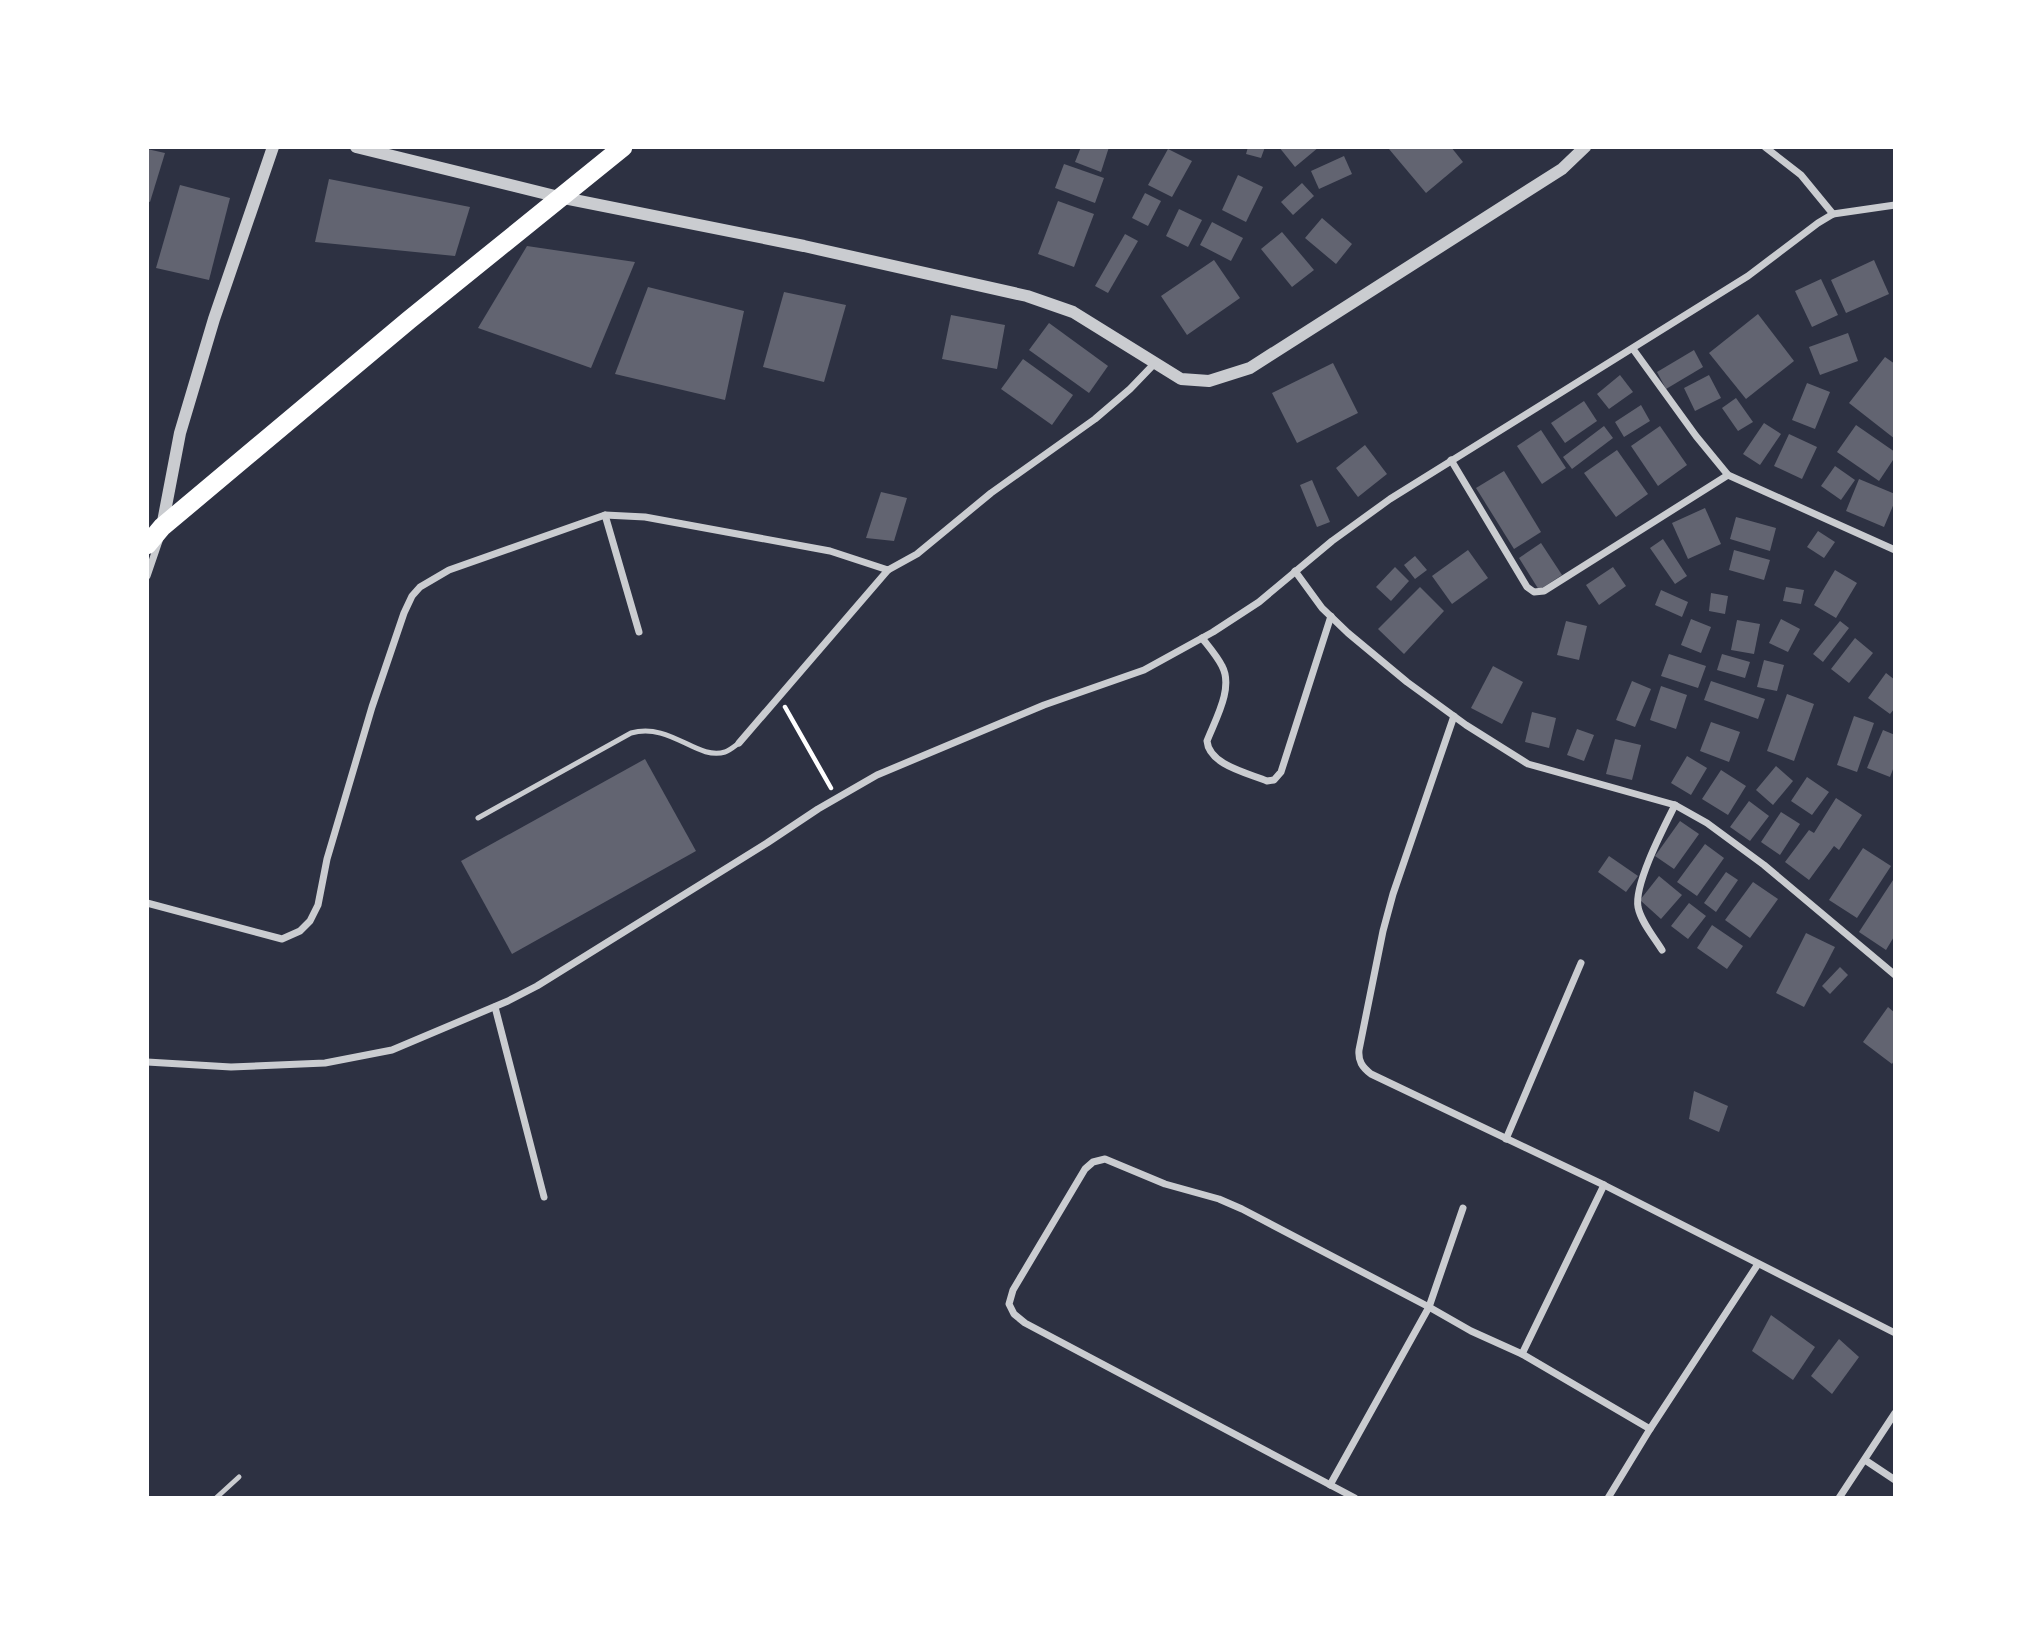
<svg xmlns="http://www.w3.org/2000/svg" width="2042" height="1645" font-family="'Public Sans',sans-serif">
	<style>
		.building { fill: #626471 }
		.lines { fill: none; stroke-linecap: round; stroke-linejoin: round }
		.path { stroke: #fff; stroke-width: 4.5 }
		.service { stroke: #caccd0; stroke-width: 5 }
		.minor { stroke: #caccd0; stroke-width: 7 }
		.tertiary { stroke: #caccd0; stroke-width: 12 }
		.trunk { stroke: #fff; stroke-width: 19 }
	</style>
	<rect width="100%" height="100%" fill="#2d3142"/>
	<g class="building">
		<path d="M 1081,147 L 1109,147 L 1101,172 L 1075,162 Z"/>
		<path d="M 1248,147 L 1265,147 L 1261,158 L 1246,154 Z"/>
		<path d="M 1279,147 L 1319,147 L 1295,167 Z"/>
		<path d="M 1391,147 L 1451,147 L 1463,162 L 1426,193 L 1389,149 Z"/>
		<path d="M 147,149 L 165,153 L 150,202 L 147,201 Z"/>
		<path d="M 1168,149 L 1192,161 L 1172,197 L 1148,185 Z"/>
		<path d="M 1344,156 L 1352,174 L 1319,189 L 1311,171 Z"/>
		<path d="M 1064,164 L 1104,178 L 1095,203 L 1055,188 Z"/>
		<path d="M 1238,175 L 1263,187 L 1246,222 L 1222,210 Z"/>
		<path d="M 329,179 L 470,207 L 455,256 L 315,242 Z"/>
		<path d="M 1302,183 L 1314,196 L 1293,215 L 1281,202 Z"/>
		<path d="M 180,185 L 230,198 L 209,280 L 156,268 Z"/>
		<path d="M 1145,193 L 1161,201 L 1148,226 L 1132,218 Z"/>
		<path d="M 1058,201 L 1094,214 L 1074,267 L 1038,254 Z"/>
		<path d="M 1179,209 L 1202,220 L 1188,247 L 1166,236 Z"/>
		<path d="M 1322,218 L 1352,244 L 1336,264 L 1305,238 Z"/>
		<path d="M 1212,222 L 1243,238 L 1231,261 L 1200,245 Z"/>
		<path d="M 1282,232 L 1314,270 L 1292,287 L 1261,249 Z"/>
		<path d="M 1125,234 L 1138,241 L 1108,293 L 1095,286 Z"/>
		<path d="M 527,246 L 635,262 L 591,368 L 478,328 Z"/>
		<path d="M 1214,260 L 1240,298 L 1187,335 L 1161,296 Z"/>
		<path d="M 1874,260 L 1889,294 L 1846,313 L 1831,280 Z"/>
		<path d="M 1821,279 L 1838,315 L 1812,327 L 1795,291 Z"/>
		<path d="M 648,287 L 744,311 L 725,400 L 615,374 Z"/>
		<path d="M 784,292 L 846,305 L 824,382 L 763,367 Z"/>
		<path d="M 1758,314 L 1794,361 L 1746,399 L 1709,353 Z"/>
		<path d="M 951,315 L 1005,325 L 997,369 L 942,359 Z"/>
		<path d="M 1049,323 L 1108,366 L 1089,393 L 1029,350 Z"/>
		<path d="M 1848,333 L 1858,361 L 1820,375 L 1809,347 Z"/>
		<path d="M 1694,350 L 1703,367 L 1666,389 L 1657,372 Z"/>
		<path d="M 1885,357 L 1895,364 L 1895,439 L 1849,403 Z"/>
		<path d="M 1023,359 L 1073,395 L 1052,425 L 1001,389 Z"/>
		<path d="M 1333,363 L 1358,413 L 1297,443 L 1272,393 Z"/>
		<path d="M 1620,375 L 1633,392 L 1609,409 L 1597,394 Z"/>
		<path d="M 1709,375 L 1721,398 L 1695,411 L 1684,388 Z"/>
		<path d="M 1807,383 L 1830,392 L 1815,429 L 1792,420 Z"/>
		<path d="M 1736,398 L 1753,422 L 1738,431 L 1722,408 Z"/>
		<path d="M 1584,401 L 1597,421 L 1565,443 L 1551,423 Z"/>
		<path d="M 1641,405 L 1650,421 L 1624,437 L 1615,422 Z"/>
		<path d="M 1764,423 L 1781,434 L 1760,465 L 1743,454 Z"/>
		<path d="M 1856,425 L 1895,452 L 1895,457 L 1879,481 L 1837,452 Z"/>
		<path d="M 1604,426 L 1613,438 L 1572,469 L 1563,457 Z"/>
		<path d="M 1660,426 L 1687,465 L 1658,486 L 1631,446 Z"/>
		<path d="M 1541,430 L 1566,468 L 1542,484 L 1517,446 Z"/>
		<path d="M 1789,434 L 1817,447 L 1802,479 L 1774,466 Z"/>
		<path d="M 1365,445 L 1387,474 L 1358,497 L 1336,468 Z"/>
		<path d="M 1617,450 L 1648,494 L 1616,517 L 1584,473 Z"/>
		<path d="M 1835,466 L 1855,480 L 1841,500 L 1821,486 Z"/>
		<path d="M 1504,471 L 1541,532 L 1514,549 L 1476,488 Z"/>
		<path d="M 1859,479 L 1895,494 L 1895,501 L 1884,527 L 1846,511 Z"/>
		<path d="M 1312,480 L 1330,522 L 1317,527 L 1300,485 Z"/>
		<path d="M 881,492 L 907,498 L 894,541 L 866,538 Z"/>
		<path d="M 1705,508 L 1721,544 L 1688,559 L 1672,523 Z"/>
		<path d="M 1736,517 L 1776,528 L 1770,551 L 1730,539 Z"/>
		<path d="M 1818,531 L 1835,542 L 1824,558 L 1807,547 Z"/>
		<path d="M 1663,539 L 1687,576 L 1675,584 L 1650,548 Z"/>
		<path d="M 1541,543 L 1562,575 L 1539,590 L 1519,558 Z"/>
		<path d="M 1468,550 L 1488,578 L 1452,604 L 1432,576 Z"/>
		<path d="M 1734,550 L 1770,560 L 1764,580 L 1729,570 Z"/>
		<path d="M 1415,556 L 1427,570 L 1415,579 L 1404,565 Z"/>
		<path d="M 1395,567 L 1409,581 L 1391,601 L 1376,587 Z"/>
		<path d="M 1613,567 L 1626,586 L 1599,605 L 1586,585 Z"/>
		<path d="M 1835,570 L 1857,583 L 1836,618 L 1814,605 Z"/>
		<path d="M 1420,587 L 1444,611 L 1404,654 L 1378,629 Z"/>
		<path d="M 1786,587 L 1804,590 L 1801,604 L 1783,601 Z"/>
		<path d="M 1661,590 L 1688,602 L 1682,617 L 1655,605 Z"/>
		<path d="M 1711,593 L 1728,596 L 1725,614 L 1709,611 Z"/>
		<path d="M 1691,619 L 1711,627 L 1701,653 L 1681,645 Z"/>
		<path d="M 1781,619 L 1800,629 L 1788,652 L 1769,643 Z"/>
		<path d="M 1737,620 L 1760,624 L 1754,654 L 1731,650 Z"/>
		<path d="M 1566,621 L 1587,626 L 1579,660 L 1557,655 Z"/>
		<path d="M 1840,621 L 1849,628 L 1823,662 L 1813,654 Z"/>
		<path d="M 1855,638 L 1873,653 L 1849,683 L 1831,669 Z"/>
		<path d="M 1669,654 L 1706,666 L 1698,688 L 1661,676 Z"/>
		<path d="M 1722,654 L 1750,662 L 1745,678 L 1717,670 Z"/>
		<path d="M 1764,660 L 1784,665 L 1777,691 L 1757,687 Z"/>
		<path d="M 1493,666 L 1523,682 L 1502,724 L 1471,708 Z"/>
		<path d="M 1886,673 L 1895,680 L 1895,708 L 1890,714 L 1868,698 Z"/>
		<path d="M 1632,681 L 1651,689 L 1635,727 L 1616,720 Z"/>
		<path d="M 1711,681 L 1765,699 L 1758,719 L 1704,700 Z"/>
		<path d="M 1661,686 L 1687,695 L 1676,729 L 1650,720 Z"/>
		<path d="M 1787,694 L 1814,704 L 1794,761 L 1767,751 Z"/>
		<path d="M 1532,712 L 1556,718 L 1549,748 L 1525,742 Z"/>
		<path d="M 1854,716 L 1874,723 L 1857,772 L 1837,765 Z"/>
		<path d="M 1711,722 L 1740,732 L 1729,762 L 1700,751 Z"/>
		<path d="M 1577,729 L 1594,735 L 1584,761 L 1567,755 Z"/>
		<path d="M 1883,730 L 1895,735 L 1895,764 L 1890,777 L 1867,768 Z"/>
		<path d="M 1615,739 L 1641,745 L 1632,780 L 1606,774 Z"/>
		<path d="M 1687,756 L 1707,768 L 1691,795 L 1671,783 Z"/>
		<path d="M 645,759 L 696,851 L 512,954 L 461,861 Z"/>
		<path d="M 1776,766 L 1793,781 L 1773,805 L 1756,790 Z"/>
		<path d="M 1721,770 L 1746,786 L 1728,815 L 1702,799 Z"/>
		<path d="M 1807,777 L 1829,792 L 1812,815 L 1791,801 Z"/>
		<path d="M 1836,798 L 1862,815 L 1839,850 L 1834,846 L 1809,880 L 1785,862 L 1809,830 L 1814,833 Z"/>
		<path d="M 1749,801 L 1769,816 L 1750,841 L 1730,827 Z"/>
		<path d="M 1781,812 L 1800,824 L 1780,855 L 1761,842 Z"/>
		<path d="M 1680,821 L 1699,834 L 1674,869 L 1655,856 Z"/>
		<path d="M 1705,844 L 1724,858 L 1697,896 L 1677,882 Z"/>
		<path d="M 1863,848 L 1891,866 L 1857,918 L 1829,900 Z"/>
		<path d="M 1609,856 L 1638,876 L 1626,892 L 1598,872 Z"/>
		<path d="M 1726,872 L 1738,880 L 1716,912 L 1704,903 Z"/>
		<path d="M 1659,876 L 1682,895 L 1661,919 L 1640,900 Z"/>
		<path d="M 1895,877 L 1895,935 L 1886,950 L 1859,932 Z"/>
		<path d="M 1753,882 L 1778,899 L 1750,938 L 1725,920 Z"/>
		<path d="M 1689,903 L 1706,916 L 1688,939 L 1671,926 Z"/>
		<path d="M 1712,925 L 1743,946 L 1727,969 L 1697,948 Z"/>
		<path d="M 1806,933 L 1835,947 L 1804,1007 L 1776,993 Z"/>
		<path d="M 1840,967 L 1848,975 L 1830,994 L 1822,986 Z"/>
		<path d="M 1888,1007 L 1895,1013 L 1895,1059 L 1892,1064 L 1863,1042 Z"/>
		<path d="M 1694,1091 L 1728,1106 L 1719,1132 L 1689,1119 Z"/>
		<path d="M 1771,1315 L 1815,1347 L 1793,1380 L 1752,1351 Z"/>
		<path d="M 1839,1339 L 1859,1357 L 1832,1394 L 1811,1376 Z"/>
	</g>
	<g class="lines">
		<path class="path" d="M 785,707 L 831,788"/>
		<g class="service">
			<path d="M 478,818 L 631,733 C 671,722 697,761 725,752 C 729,751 735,746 739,743"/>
			<path d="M 216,1498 L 239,1477"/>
		</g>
		<g class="minor">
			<path d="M 1765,147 L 1801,175 L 1833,214"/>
			<path d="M 1633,349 L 1696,436 L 1728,475 L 1895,550"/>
			<path d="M 1451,460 L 1527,587 L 1534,592 L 1544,591 L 1728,475"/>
			<path d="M 605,515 L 639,632"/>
			<path d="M 1295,571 L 1322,608 L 1348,633 L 1407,682 L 1466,725 L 1528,764 L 1675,805 L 1707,823 L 1764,865 L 1895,975"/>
			<path d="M 147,576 L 160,538"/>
			<path d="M 1202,638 C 1209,647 1217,656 1222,666 C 1234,688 1215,720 1207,741 C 1209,765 1248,773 1267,781 L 1274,780 L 1281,772 L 1331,616"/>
			<path d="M 1454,716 L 1393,894 L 1383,931 L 1359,1050 C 1358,1061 1362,1067 1371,1074 L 1604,1185 L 1895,1333"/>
			<path d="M 739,743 L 888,570"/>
			<path d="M 147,903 L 282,939 L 300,931 L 310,921 L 318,905 L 327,859 L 372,707 L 404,613 L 412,596 L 420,587 L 449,570 L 605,515 L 645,517 L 830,551 L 888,570 L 917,554 L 991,493 L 1095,419 L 1130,389 L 1155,363"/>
			<path d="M 1662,950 C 1654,937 1641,922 1638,907 C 1634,884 1664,827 1675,805"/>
			<path d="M 495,1007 L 544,1197"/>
			<path d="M 147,1062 L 231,1067 L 325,1063 L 392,1050 L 508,1001 L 537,986 L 767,843 L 818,809 L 877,775 L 1044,705 L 1144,670 L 1213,632 L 1259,602 L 1332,541 L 1390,499 L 1748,276 L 1818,223 L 1833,214 L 1895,205"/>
			<path d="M 1506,1139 L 1581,963"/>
			<path d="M 1522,1354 L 1604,1185"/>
			<path d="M 1865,1460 L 1895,1480"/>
			<path d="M 1330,1485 L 1429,1307 L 1463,1208"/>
			<path d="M 1355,1498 L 1025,1323 L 1014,1314 L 1009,1304 L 1013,1290 L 1085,1169 L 1093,1162 L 1105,1159 L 1165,1184 L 1219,1199 L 1242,1209 L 1429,1307 L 1471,1331 L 1522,1354 L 1650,1429"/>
			<path d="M 1608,1498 L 1650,1429 L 1758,1264"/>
			<path d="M 1839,1498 L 1895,1413"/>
		</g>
		<g class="tertiary">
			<path d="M 356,147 L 559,197 L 804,246 L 1027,296 L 1073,312 L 1181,379 L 1209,381 L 1250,368 L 1562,169 L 1585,147"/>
			<path d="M 162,527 L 180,433 L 214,319 L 273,147"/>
		</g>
		<path class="trunk" d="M 147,545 L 162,527 L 409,320 L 623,147"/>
	</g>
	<rect width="2042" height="1645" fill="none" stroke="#ffffff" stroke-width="298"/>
</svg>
